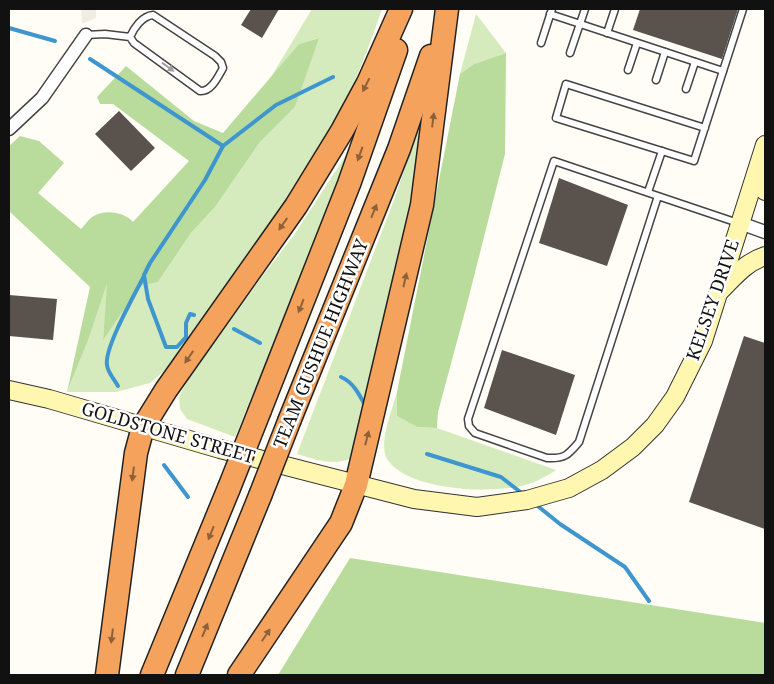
<svg xmlns="http://www.w3.org/2000/svg" width="774" height="684" font-family="'Noto Serif',serif">
	<style>
		.green { fill: #d5ebbd }
		.forest { fill: #b9dc9c }
		.plaza { fill: #f1ede2 }
		.lines { fill: none; stroke-linecap: round; stroke-linejoin: round }
		.stream { stroke: #3f96cf; stroke-width: 4 }
		.building { fill: #5a524d }
		.lane-casing { stroke: #444; stroke-width: 9 }
		.street-casing { stroke: #444; stroke-width: 15 }
		.secondary-casing { stroke: #333; stroke-width: 20 }
		.highway-casing { stroke: #222; stroke-width: 25 }
		.lane { stroke: #fff; stroke-width: 6 }
		.street { stroke: #fff; stroke-width: 12 }
		.secondary { stroke: #fff6b0; stroke-width: 18 }
		.highway { stroke: #f5a25d; stroke-width: 22 }
		.highway-bridge-casing { stroke: #222; stroke-width: 25; stroke-linecap: butt }
		.highway-bridge { stroke: #f5a25d; stroke-width: 22 }
		.oneway { fill: #a0a0a0 }
		.oneway2 { fill: #8e613b }
		.labels { text-anchor: middle; stroke-width: 5; stroke-linejoin: round; paint-order: stroke }
		.street-label { font-size: 18px; fill: #111; stroke: #fff }
	</style>
	<rect width="100%" height="100%" fill="#fffdf5"/>
	<g class="green">
		<path d="M 312,9 L 382,9 C 367,53 350,97 327,138 C 281,221 219,294 164,371 L 150,383 L 116,392 L 67,392 L 89,338 L 108,281 L 103,339 L 140,286 L 158,282 L 191,233 L 215,207 L 260,142 L 295,107 L 318,38 L 299,44 L 268,82 Z"/>
		<path d="M 476,14 L 506,53 L 474,64 L 460,74 Z"/>
		<path d="M 435,77 L 423,150 L 353,458 C 332,466 318,460 297,454 L 394,200 Z"/>
		<path d="M 350,149 L 282,324 L 235,437 L 187,419 L 180,409 L 179,396 L 190,377 L 261,278 L 294,235 Z"/>
		<path d="M 397,392 L 397,416 L 417,427 L 437,428 L 556,470 C 544,478 532,484 517,487 C 484,493 407,490 387,459 C 378,444 393,407 397,392 Z"/>
	</g>
	<g class="forest">
		<path d="M 319,38 L 295,107 L 260,142 L 215,207 L 191,233 L 158,282 L 140,286 L 103,340 L 107,284 L 89,338 L 67,392 L 90,287 L 9,211 L 9,146 L 20,136 L 39,141 L 64,163 L 38,193 L 81,229 C 84,226 88,220 92,217 C 103,209 124,211 133,222 L 189,161 L 113,104 L 100,104 L 97,97 L 126,66 L 194,121 L 223,133 L 299,44 Z"/>
		<path d="M 506,53 L 505,154 L 467,304 L 438,412 L 437,428 L 417,427 L 397,416 L 397,392 L 460,74 L 474,64 Z"/>
		<path d="M 350,558 L 765,623 L 765,675 L 278,675 Z"/>
	</g>
	<path class="plaza" d="M 81,9 L 96,9 L 96,18 L 82,24 Z"/>
	<g class="lines">
		<g class="stream">
			<path d="M 9,28 L 55,41"/>
			<path d="M 90,59 L 223,146 L 276,105 L 333,77"/>
			<path d="M 194,315 L 190,314 L 186,323 L 186,337 L 177,347 L 166,347 L 148,299 L 144,275 L 150,263 L 205,180 L 223,146"/>
			<path d="M 234,329 L 260,343"/>
			<path d="M 341,377 C 353,382 359,394 365,405"/>
			<path d="M 118,386 C 114,379 108,373 107,365 C 104,348 135,294 144,276"/>
			<path d="M 427,454 L 501,477 L 523,494"/>
			<path d="M 164,465 L 188,497"/>
			<path d="M 534,503 L 560,524 L 625,567 L 649,601"/>
		</g>
	</g>
	<g class="building">
		<path d="M 251,9 L 279,9 L 262,38 L 241,25 Z"/>
		<path d="M 640,9 L 738,9 L 722,59 L 633,30 Z"/>
		<path d="M 119,111 L 155,148 L 131,171 L 95,134 Z"/>
		<path d="M 559,178 L 628,205 L 607,266 L 539,243 Z"/>
		<path d="M 9,295 L 57,299 L 53,340 L 9,336 Z"/>
		<path d="M 744,336 L 765,343 L 765,529 L 689,502 Z"/>
		<path d="M 502,350 L 575,375 L 556,435 L 484,408 Z"/>
	</g>
	<g class="lines">
		<g class="lane-casing">
			<g id="lane">
				<path d="M 550,14 L 723,71"/>
				<path d="M 607,33 L 615,9"/>
				<path d="M 86,35 L 105,34 L 130,37 L 134,43 L 200,91 C 211,92 218,77 223,68 L 221,62 L 215,56 L 153,15 C 142,16 134,28 130,37"/>
				<path d="M 541,43 L 552,9"/>
				<path d="M 570,53 L 585,9"/>
				<path d="M 628,70 L 637,43"/>
				<path d="M 656,80 L 665,52"/>
				<path d="M 686,89 L 695,62"/>
				<path d="M 705,128 L 566,84 L 556,118 L 694,161 L 743,9"/>
				<path d="M 648,192 L 662,151"/>
				<path d="M 658,196 L 579,442 C 568,455 565,459 547,458 L 475,433 L 469,426 L 468,419 L 554,161 L 738,223"/>
			</g>
		</g>
		<g class="street-casing">
			<g id="street">
				<path d="M 9,129 L 42,98 L 86,35"/>
				<path d="M 740,223 L 765,232"/>
			</g>
		</g>
		<g class="secondary-casing">
			<g id="secondary">
				<path d="M 762,164 L 765,191"/>
				<path d="M 720,291 C 734,277 746,262 765,256"/>
				<path d="M 9,390 L 49,399 L 220,449 L 414,499 L 477,507 L 527,500 L 569,488 L 602,470 L 633,447 L 655,425 L 675,397 L 703,341 L 765,145"/>
			</g>
		</g>
		<g class="highway-casing">
			<g id="highway">
				<path d="M 260,410 L 349,184 L 396,50"/>
				<path d="M 290,419 L 399,149 L 431,56"/>
				<path d="M 107,675 L 136,453 L 143,427 L 166,390 L 296,206 L 342,131 L 368,83 L 401,9"/>
				<path d="M 152,675 L 229,488"/>
				<path d="M 187,675 L 260,496"/>
				<path d="M 239,675 L 341,523 L 356,485 L 422,205 L 447,9"/>
			</g>
		</g>
		<use href="#lane" class="lane"/>
		<use href="#street" class="street"/>
		<use href="#secondary" class="secondary"/>
		<use href="#highway" class="highway"/>
		<g class="highway-bridge-casing">
			<g id="highway-bridge">
				<path d="M 229,488 L 260,410"/>
				<path d="M 260,496 L 290,419"/>
			</g>
		</g>
		<use href="#highway-bridge" class="highway-bridge"/>
	</g>
	<defs><path id="oneway-solid" d="M-6-.8H1V-3.2L6.5 0L1 3.2V.8H-6Z" transform="scale(1.25)"/></defs>
	<use class="oneway" href="#oneway-solid" transform="translate(168 67) rotate(36)"/>
	<g class="oneway2">
		<use href="#oneway-solid" transform="translate(366 85) rotate(117)"/>
		<use href="#oneway-solid" transform="translate(433 120) rotate(-83)"/>
		<use href="#oneway-solid" transform="translate(360 154) rotate(110)"/>
		<use href="#oneway-solid" transform="translate(374 211) rotate(-68)"/>
		<use href="#oneway-solid" transform="translate(283 224) rotate(125)"/>
		<use href="#oneway-solid" transform="translate(405 280) rotate(-77)"/>
		<use href="#oneway-solid" transform="translate(301 306) rotate(111)"/>
		<use href="#oneway-solid" transform="translate(189 357) rotate(125)"/>
		<use href="#oneway-solid" transform="translate(367 438) rotate(-76)"/>
		<use href="#oneway-solid" transform="translate(133 474) rotate(97)"/>
		<use href="#oneway-solid" transform="translate(211 533) rotate(112)"/>
		<use href="#oneway-solid" transform="translate(205 630) rotate(-68)"/>
		<use href="#oneway-solid" transform="translate(266 635) rotate(-56)"/>
		<use href="#oneway-solid" transform="translate(112 636) rotate(97)"/>
	</g>
	<g class="labels">
		<g class="street-label">
			<text transform="translate(713 300) rotate(-71)" y="6">KELSEY DRIVE</text>
			<text transform="translate(321 344) rotate(-68)" y="6">TEAM GUSHUE HIGHWAY</text>
			<text transform="translate(168 433) rotate(16)" y="6">GOLDSTONE STREET</text>
		</g>
	</g>
	<rect width="774" height="684" fill="none" stroke="#111111" stroke-width="20"/>
</svg>
